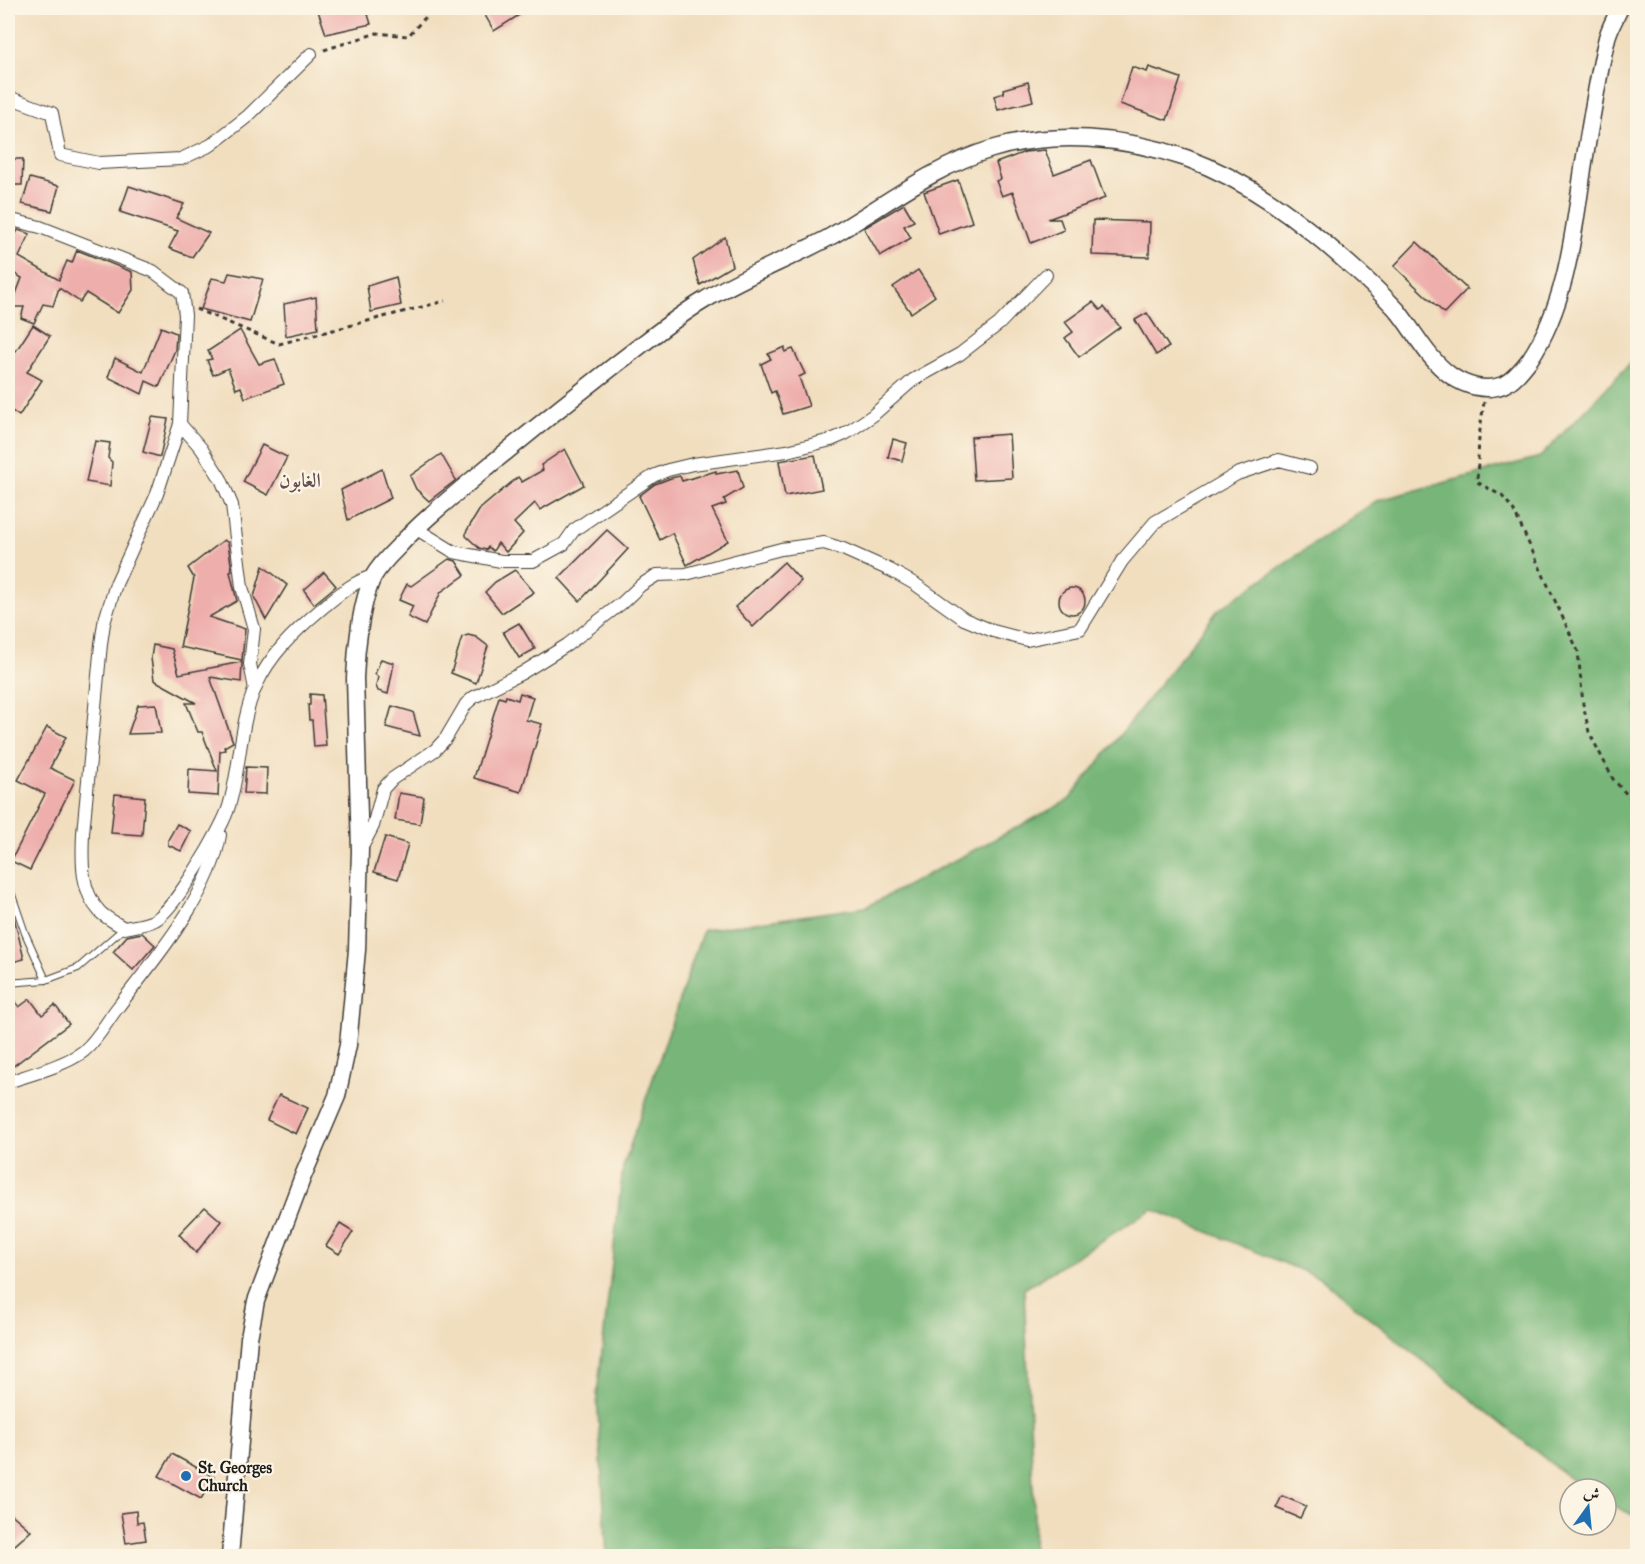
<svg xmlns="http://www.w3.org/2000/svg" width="1645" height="1564" font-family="'IM FELL Great Primer',Amiri,serif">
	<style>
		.forest { fill: #77b678; stroke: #4a694a; stroke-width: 1.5 }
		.building { fill: #eeaeac }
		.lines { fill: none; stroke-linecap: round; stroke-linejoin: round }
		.lane-casing { stroke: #3c3934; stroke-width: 8 }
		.street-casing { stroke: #3c3934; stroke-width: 14 }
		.secondary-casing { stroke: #3c3934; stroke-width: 19 }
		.path { stroke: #3c3934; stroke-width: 3; stroke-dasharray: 4.5 4.5; stroke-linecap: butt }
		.lane { stroke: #fff; stroke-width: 6 }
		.street { stroke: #fff; stroke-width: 12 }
		.secondary { stroke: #fff; stroke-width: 16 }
		.poi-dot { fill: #1f6fb2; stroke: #fcf5e5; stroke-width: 2 }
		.labels { text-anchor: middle; stroke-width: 4.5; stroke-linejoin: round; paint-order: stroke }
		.poi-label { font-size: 16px; font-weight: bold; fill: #1c1c1c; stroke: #fcf5e5; text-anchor: start }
		.quarter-label { font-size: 20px; font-weight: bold; fill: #664f4e; stroke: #fcf5e5 }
	</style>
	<rect width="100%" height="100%" fill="#fcf5e5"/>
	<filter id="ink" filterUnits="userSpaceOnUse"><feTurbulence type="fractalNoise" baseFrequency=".0167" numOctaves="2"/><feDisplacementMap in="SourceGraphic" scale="12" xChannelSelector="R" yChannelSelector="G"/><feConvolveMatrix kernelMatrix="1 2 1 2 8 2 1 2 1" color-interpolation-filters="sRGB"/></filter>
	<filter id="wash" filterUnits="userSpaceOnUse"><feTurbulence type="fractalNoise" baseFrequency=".008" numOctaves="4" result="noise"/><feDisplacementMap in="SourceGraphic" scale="24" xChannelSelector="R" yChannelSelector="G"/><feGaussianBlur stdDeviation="1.35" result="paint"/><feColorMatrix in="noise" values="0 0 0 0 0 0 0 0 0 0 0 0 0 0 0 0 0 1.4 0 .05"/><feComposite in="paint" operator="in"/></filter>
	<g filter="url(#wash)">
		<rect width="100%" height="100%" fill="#f1debf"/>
		<path class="forest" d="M 1637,356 L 1637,1517 L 1606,1502 L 1606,1489 L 1583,1489 L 1320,1278 L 1152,1209 L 1024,1289 L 1034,1509 L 1033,1556 L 607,1556 L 597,1395 L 623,1167 L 703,930 L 866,907 L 1069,800 L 1218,610 L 1376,501 L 1540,457 Z"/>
		<g id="blocks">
			<g class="building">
				<path d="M 317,8 L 366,8 L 371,24 L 326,34 Z"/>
				<path d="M 481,8 L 530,8 L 494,31 Z"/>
				<path d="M 1132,67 L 1147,72 L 1149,67 L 1181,78 L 1167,120 L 1120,104 Z"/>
				<path d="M 1028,82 L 1033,101 L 998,110 L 994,96 L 1004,93 L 1003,89 Z"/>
				<path d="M 1045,150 L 1054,174 L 1091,160 L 1105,198 L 1048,219 L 1060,219 L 1064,230 L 1031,243 L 1013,192 L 1002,196 L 996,181 L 1001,179 L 996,163 L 1025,152 Z"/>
				<path d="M 8,159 L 23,159 L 22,185 L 8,185 Z"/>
				<path d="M 30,178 L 59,186 L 52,211 L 22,204 Z"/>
				<path d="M 958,180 L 972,222 L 939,234 L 924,192 Z"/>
				<path d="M 129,186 L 184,204 L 176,218 L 209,233 L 192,257 L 169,248 L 178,231 L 120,212 Z"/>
				<path d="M 904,204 L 914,221 L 904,226 L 911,238 L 880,256 L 864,228 Z"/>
				<path d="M 1093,220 L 1150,222 L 1149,257 L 1092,255 Z"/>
				<path d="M 18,230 L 30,234 L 19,257 L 59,280 L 67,261 L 72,263 L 77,250 L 132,272 L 133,290 L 118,313 L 86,293 L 80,302 L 59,288 L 53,306 L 43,304 L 34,323 L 21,318 L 24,307 L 11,307 L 22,278 L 12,272 L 8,281 L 8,235 L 13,239 Z"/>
				<path d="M 725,237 L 732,266 L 700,285 L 693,260 Z"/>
				<path d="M 1417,242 L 1467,289 L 1444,313 L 1394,266 Z"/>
				<path d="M 918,270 L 935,296 L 911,313 L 893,287 Z"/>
				<path d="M 229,273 L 263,279 L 250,322 L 201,309 L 212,278 L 226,281 Z"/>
				<path d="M 396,277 L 401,305 L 371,312 L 367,286 Z"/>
				<path d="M 316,297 L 318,329 L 286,336 L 284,304 Z"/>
				<path d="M 1093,302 L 1100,310 L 1104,307 L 1120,327 L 1079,357 L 1065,338 L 1073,332 L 1065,322 Z"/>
				<path d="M 1147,313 L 1169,347 L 1156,355 L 1135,320 Z"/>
				<path d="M 33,325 L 50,336 L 27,372 L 42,380 L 19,416 L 8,408 L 8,346 L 16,351 Z"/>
				<path d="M 161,327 L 176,333 L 175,350 L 159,387 L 146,381 L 142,394 L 108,377 L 115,358 L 143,372 Z"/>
				<path d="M 240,330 L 259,364 L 275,359 L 284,384 L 245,398 L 241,387 L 236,389 L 228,368 L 213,375 L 207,360 L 212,359 L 208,351 Z"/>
				<path d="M 785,347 L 785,352 L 793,349 L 805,374 L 799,377 L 809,406 L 783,414 L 775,391 L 771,393 L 761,364 L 771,359 L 768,354 Z"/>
				<path d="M 152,417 L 168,419 L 160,457 L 143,452 Z"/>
				<path d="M 1009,434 L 1012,478 L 974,480 L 971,437 Z"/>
				<path d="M 893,439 L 907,443 L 902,461 L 888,457 Z"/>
				<path d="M 95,441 L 110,443 L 108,458 L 112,462 L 110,486 L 86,482 Z"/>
				<path d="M 262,445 L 287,457 L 268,495 L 243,482 Z"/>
				<path d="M 565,449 L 584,485 L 540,510 L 535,503 L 514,523 L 523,533 L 506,552 L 498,543 L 493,551 L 488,547 L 486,550 L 479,548 L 466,536 L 466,532 L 480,509 L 518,477 L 522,482 L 543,470 L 541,465 Z"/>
				<path d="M 441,454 L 456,480 L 429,501 L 416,489 L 410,476 Z"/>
				<path d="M 815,455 L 822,489 L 785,496 L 779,461 Z"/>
				<path d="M 382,469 L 391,498 L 348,520 L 341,490 Z"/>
				<path d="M 738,470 L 743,488 L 724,499 L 726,504 L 712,509 L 728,541 L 687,565 L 672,533 L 660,540 L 639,496 L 655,484 L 671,478 L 680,476 L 682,481 L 716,471 L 716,474 Z"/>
				<path d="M 607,530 L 628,549 L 580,601 L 559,578 Z"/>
				<path d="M 224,540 L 228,543 L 232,571 L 230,572 L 237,601 L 209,617 L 245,629 L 242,660 L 180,647 L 194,578 L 188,568 Z"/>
				<path d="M 449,559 L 456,561 L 465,575 L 441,592 L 425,625 L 408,617 L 413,606 L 399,600 L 407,584 L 411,586 Z"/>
				<path d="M 784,562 L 801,581 L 753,627 L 735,607 Z"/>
				<path d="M 263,566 L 287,585 L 266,620 L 254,597 Z"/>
				<path d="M 515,570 L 534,592 L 502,613 L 485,592 L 495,582 Z"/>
				<path d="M 324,572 L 336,586 L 314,604 L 304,590 Z"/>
				<circle cx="1072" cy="601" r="13"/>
				<path d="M 519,623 L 535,649 L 519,658 L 503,632 Z"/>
				<path d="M 468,635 L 476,637 L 488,646 L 476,683 L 451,673 L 462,637 Z"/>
				<path d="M 153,645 L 172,649 L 179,674 L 242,662 L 241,682 L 210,677 L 233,742 L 224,747 L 225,750 L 220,751 L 218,796 L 188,794 L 189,769 L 217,771 L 202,732 L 198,732 L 186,703 L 196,703 L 154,680 L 151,658 Z"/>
				<path d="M 381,659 L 394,663 L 388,694 L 378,691 L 376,686 L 378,677 L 375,674 Z"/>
				<path d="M 520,693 L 533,697 L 526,720 L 542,724 L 521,792 L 474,778 L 499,697 L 505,699 L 506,696 L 518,700 Z"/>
				<path d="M 310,694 L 322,695 L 326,746 L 314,747 L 312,720 L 309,720 L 308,705 L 310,705 Z"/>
				<path d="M 156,704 L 161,733 L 128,734 L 138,705 Z"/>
				<path d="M 392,706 L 413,712 L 420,736 L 386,727 Z"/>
				<path d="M 47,727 L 66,737 L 50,768 L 75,780 L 30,870 L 11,861 L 45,794 L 18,780 Z"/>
				<path d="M 246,767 L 267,768 L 266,794 L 244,793 Z"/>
				<path d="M 399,793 L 424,797 L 420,824 L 395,820 Z"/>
				<path d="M 115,794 L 145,797 L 142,835 L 111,833 Z"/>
				<path d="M 177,824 L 191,831 L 181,851 L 168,845 L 168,840 Z"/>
				<path d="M 385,837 L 408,844 L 398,879 L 374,872 Z"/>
				<path d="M 8,908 L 11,908 L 14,917 L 24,959 L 8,963 Z"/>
				<path d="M 142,933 L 155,945 L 133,970 L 113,952 L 127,936 Z"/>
				<path d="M 8,991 L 19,1007 L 30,999 L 42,1015 L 55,1005 L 69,1024 L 8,1070 Z"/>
				<path d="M 279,1095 L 308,1108 L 296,1134 L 267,1120 Z"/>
				<path d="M 205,1207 L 221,1221 L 196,1253 L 179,1234 Z"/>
				<path d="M 340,1224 L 353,1232 L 339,1254 L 326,1246 Z"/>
				<path d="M 172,1454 L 214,1477 L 201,1499 L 159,1476 Z"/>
				<path d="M 1282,1496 L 1306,1506 L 1300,1518 L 1276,1508 Z"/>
				<path d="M 8,1511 L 31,1531 L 8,1551 Z"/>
				<path d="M 136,1511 L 137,1523 L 143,1522 L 146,1540 L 126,1543 L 121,1513 Z"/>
			</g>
		</g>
	</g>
	<g filter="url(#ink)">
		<use href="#blocks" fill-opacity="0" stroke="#3c3934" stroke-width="1.5"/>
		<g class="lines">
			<g class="lane-casing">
				<g id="lane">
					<path d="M 8,883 L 25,933 L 46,980"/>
					<path d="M 8,983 L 46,980 L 78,968 L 124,928"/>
				</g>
			</g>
			<g class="street-casing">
				<g id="street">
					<path d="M 8,97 L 52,113 L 60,155 L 99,163 L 181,159 L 211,145 L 248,116 L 311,54"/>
					<path d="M 8,219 L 40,227 L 153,271 L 182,293 L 185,315 L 180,424 L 157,494 L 116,584 L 104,623 L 101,644 L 83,833 C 82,860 80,890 100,912 C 106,918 116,923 124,928 C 134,926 146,925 155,920 C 174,910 223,828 229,806 C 241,767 239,724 256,686 C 270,655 294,632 320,610 C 337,596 352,582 373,576"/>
					<path d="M 180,424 L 201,448 L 221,479 L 232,505 L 242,587 L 254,629 L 250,664 L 255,689"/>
					<path d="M 415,528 L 454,552 L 501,561 L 533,561 L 564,544 L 574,530 L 653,476 L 668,470 L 693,464 L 787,451 L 831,440 L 845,434 L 872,416 L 913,380 L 960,354 L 982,337 L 999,324 L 1046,275"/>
					<path d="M 361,849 L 373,826 L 383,789 L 392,779 L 435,750 L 446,738 L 466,704 L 474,697 L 522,673 L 567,645 L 622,603 L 641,585 L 657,575 L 686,574 L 781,549 L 824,543 L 843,549 L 890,570 L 915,584 L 964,619 L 993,631 L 1027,640 L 1080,629 L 1122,561 L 1155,522 L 1237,474 L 1279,460 L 1310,468"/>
					<path d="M 8,1082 C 29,1075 66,1065 84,1051 C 98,1039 107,1021 118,1007 C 154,960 211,894 220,835"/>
				</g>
			</g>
			<g class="secondary-casing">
				<path id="secondary" d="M 230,1556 L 249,1338 L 256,1301 L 303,1176 L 337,1096 L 348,1045 L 357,950 L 360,850 L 355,678 C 356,649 361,602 373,577 C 379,566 388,557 397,548 C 418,525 442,505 466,485 C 516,443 567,402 619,362 C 647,341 673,319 703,301 C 743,276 787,260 828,238 C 883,207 931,167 992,149 C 1055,130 1124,137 1186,158 C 1248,180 1301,221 1350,265 C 1366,279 1382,294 1397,310 C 1414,331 1428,359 1450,375 C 1465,386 1486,392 1503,385 C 1514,380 1523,368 1530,359 C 1568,302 1574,228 1584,162 C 1591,122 1597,81 1606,42 C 1608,30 1615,19 1620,8"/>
			</g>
			<g class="path">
				<path d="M 324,50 L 377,33 L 408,36 L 434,8"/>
				<path d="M 196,309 L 279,344 L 445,301"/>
				<path d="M 1484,402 L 1479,437 L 1477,482 L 1502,496 L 1513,509 L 1578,651 L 1583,704 L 1589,732 L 1613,779 L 1638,807"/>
			</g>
			<use href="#lane" class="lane"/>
			<use href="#street" class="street"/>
			<use href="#secondary" class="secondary"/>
		</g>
	</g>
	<circle class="poi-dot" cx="186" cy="1476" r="6"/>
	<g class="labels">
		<g class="poi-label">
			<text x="198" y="1473">St. Georges<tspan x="198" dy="18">Church</tspan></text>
		</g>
		<g class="quarter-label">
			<text x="300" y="487">الغابون</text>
		</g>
	</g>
	<rect width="1645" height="1564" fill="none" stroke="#fcf5e5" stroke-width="30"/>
	<g transform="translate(1588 1507) rotate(15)"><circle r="28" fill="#fcf5e5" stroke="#a29e95" stroke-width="1.5"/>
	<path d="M0-4.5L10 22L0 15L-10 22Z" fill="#1f6fb2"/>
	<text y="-9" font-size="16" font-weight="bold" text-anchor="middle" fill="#1c1c1c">ش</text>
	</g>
</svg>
